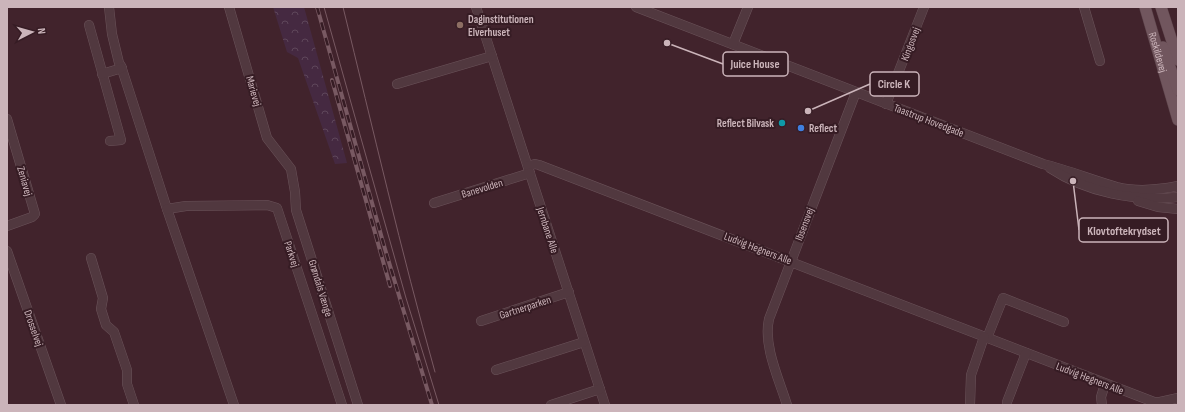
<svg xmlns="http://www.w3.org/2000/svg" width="1185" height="412" font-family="'Sofia Sans Condensed',sans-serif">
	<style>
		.forest { fill: url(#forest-crowns) }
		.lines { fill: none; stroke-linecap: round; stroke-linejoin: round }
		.minor-casing { stroke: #6b535a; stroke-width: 10 }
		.major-casing { stroke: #5a4148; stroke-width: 12 }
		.minor { stroke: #51383f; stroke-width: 9 }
		.major { stroke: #71565e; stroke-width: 11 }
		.tram { stroke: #785962; stroke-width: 1 }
		.rail-casing { stroke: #785962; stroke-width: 4 }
		.rail { stroke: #361c24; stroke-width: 2.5; stroke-dasharray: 8; stroke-linecap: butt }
		.education-dot { fill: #8d6e63; stroke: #361c24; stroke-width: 1.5 }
		.culture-dot { fill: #0f9aa8; stroke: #361c24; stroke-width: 1.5 }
		.shop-dot { fill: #3f7fe0; stroke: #361c24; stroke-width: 1.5 }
		.labels { text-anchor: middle; stroke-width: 4; stroke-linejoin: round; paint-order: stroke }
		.poi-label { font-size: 11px; font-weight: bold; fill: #cbb4ba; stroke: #361c24; text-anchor: start }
		.street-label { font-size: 11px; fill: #cbb4ba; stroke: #361c24 }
		.leader { fill: none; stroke: #cbb4ba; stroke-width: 1.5 }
		.callout-dot { fill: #cbb4ba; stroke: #361c24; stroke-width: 1.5 }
		.callout { fill: #361c24; stroke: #cbb4ba; stroke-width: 1.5 }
		.callout-label { font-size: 12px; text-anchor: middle; font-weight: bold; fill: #cbb4ba }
	</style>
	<defs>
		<pattern id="forest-crowns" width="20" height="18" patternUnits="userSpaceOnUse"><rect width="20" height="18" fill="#452941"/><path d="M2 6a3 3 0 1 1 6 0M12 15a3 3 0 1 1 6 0" fill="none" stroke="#5e465a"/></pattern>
	</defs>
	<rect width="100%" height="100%" fill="#41232c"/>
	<path class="forest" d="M 273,7 L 304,7 L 347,163 L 335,164 L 298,58 L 287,52 Z"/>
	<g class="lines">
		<g class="minor-casing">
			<g id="minor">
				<path d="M 109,7 L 112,34 L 119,63 L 121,66 L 167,209 L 234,405"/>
				<path d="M 229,7 L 267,138 L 291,169 L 295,192 L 296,210 L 358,405"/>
				<path d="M 476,7 L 605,405"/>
				<path d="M 636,7 L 1043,164 C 1068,170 1092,180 1117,187 C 1137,192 1158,190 1178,186"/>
				<path d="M 1084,7 L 1100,61"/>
				<path d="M 89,25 L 121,140 L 110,141"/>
				<path d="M 733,44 L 748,7"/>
				<path d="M 102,74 L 122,68"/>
				<path d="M 397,84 L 492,56"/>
				<path d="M 886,104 L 924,7"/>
				<path d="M 7,119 L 35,214 L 32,217 L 7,226"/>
				<path d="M 528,166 L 535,164 L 539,165 L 1154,402 L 1160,402 L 1178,398"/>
				<path d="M 1050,168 C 1086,192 1135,202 1178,197"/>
				<path d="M 1138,201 L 1158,207 L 1178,209"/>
				<path d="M 434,203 L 530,173"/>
				<path d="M 167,209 L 186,206 L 267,205 L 277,208 L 342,405"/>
				<path d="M 7,251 L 61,405"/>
				<path d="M 91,258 L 103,298 L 101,309 L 106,325 L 114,332 L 127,370 L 127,384 L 134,405"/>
				<path d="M 481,321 L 569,292"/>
				<path d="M 987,338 L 1003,298 L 1064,322"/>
				<path d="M 496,370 L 584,342"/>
				<path d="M 1007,402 L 1026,353"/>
				<path d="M 551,405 L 600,389"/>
				<path d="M 787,405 C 779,379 763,346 769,319 L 856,92"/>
				<path d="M 970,405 L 971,375 L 984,337"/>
				<path d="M 1102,405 L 1101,397 L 1105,384"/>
			</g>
		</g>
		<g class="major-casing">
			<g id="major">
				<path id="s1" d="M 1145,7 L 1178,120"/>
				<path d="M 1161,7 L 1178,60"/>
				<path d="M 1163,47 L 1178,90"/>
			</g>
		</g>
		<use href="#minor" class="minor"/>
		<use href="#major" class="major"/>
		<g class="tram">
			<path d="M 324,7 L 406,298 L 439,405"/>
			<path d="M 343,7 C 373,129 401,251 435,372"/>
		</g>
		<g class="rail-casing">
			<g id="rail">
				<path d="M 317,7 L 385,249 L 432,405"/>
				<path d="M 332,80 L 390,286"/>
			</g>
		</g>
		<use href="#rail" class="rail"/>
	</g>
	<circle class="education-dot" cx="460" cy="25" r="4"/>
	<circle class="culture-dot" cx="782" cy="123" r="4"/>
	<circle class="shop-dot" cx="801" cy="128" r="4"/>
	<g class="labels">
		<g class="poi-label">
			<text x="468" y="23">Daginstitutionen<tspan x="468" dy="13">Elverhuset</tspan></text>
			<text x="774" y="127" text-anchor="end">Reflect Bilvask</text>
			<text x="809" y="132">Reflect</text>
		</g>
		<g class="street-label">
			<text transform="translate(910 44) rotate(-69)" y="4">Kingosvej</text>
			<text dy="4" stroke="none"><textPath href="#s1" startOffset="47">Roskildevej</textPath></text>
			<text transform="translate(254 91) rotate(74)" y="4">Marievej</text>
			<text transform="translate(929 120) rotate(21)" y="4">Taastrup Hovedgade</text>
			<text transform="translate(25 181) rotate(74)" y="4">Zeniavej</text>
			<text transform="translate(482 188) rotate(-17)" y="4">Banevolden</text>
			<text transform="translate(804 224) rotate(-69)" y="4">Ibsensvej</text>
			<text transform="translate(548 230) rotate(72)" y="4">Jernbane Alle</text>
			<text transform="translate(758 248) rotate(21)" y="4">Ludvig Hegners Alle</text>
			<text transform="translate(292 254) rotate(72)" y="4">Parkvej</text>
			<text transform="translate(321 288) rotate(73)" y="4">Grøndals Vænge</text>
			<text transform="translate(525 307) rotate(-18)" y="4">Gartnerparken</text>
			<text transform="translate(34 328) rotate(71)" y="4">Drosselvej</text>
			<text transform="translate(1090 378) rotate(21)" y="4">Ludvig Hegners Alle</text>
		</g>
	</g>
	<path class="leader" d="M667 43L723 64M808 111L870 84M1073 181L1079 230"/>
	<g class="callout-dot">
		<circle cx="667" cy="43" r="4"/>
		<circle cx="808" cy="111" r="4"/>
		<circle cx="1073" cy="181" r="4"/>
	</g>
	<g class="callout">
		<rect x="723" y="52" width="65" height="24" rx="4"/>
		<rect x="870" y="72" width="49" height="24" rx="4"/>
		<rect x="1079" y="218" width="89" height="24" rx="4"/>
	</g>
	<g class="callout-label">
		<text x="755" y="68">Juice House</text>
		<text x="894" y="88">Circle K</text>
		<text x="1124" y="235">Klovtoftekrydset</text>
	</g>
	<rect width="1185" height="412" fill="none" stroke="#cbb4ba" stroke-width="16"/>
	<g transform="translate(32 32) rotate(84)" stroke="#361c24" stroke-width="3" paint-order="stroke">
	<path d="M0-3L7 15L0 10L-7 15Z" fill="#cbb4ba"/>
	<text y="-6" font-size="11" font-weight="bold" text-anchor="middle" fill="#cbb4ba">N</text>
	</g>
</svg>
